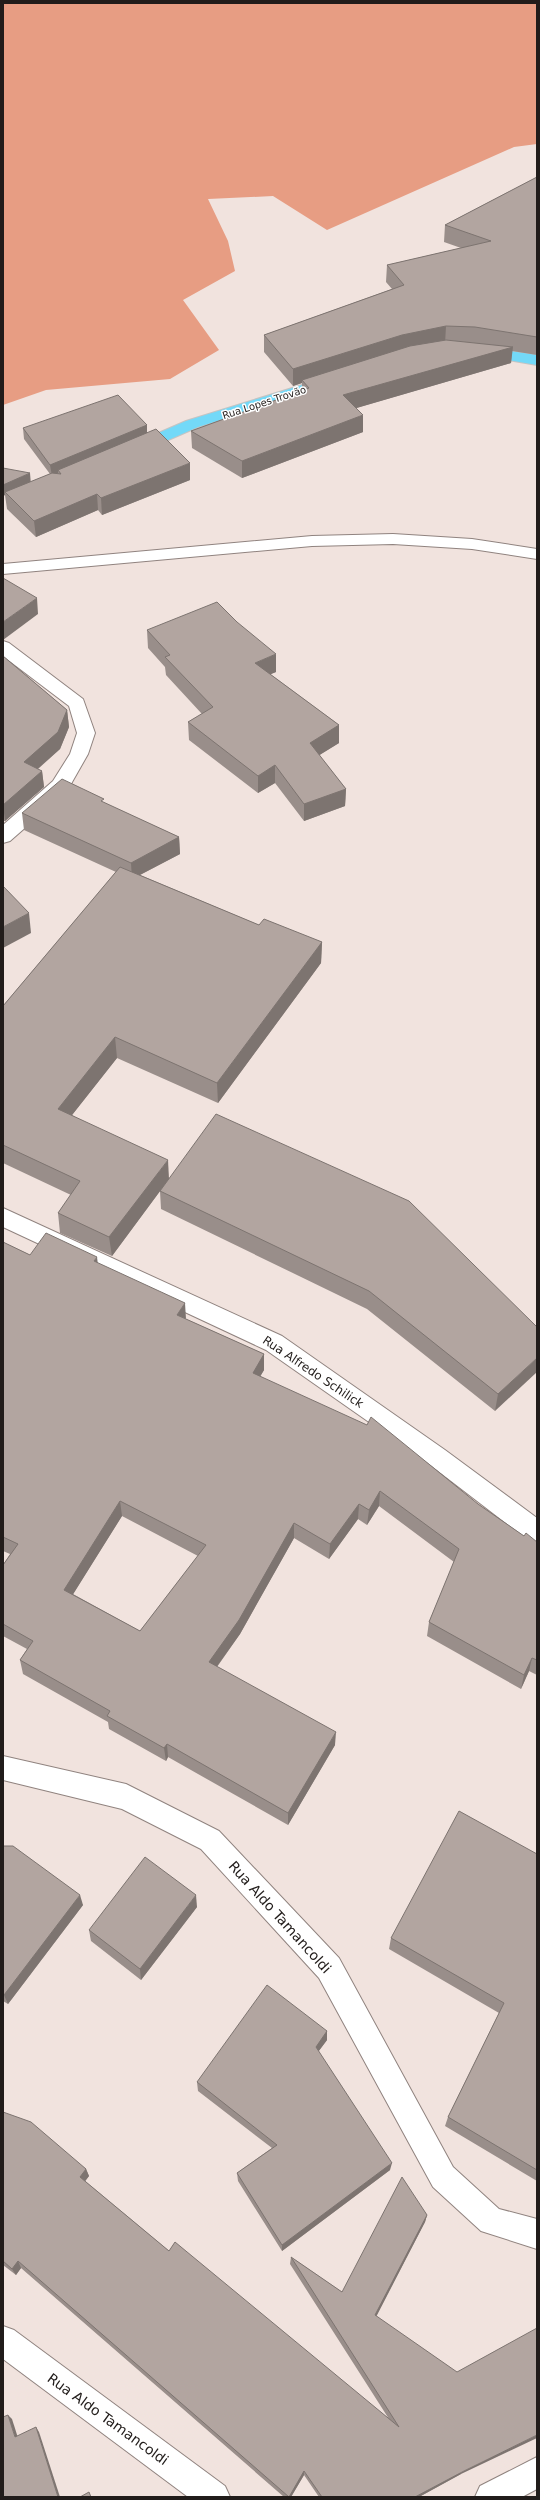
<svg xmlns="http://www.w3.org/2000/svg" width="540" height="2500" font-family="'DejaVu Sans',sans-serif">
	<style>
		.forest { fill: #e79d83 }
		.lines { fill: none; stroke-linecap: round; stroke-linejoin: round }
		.minor-casing { stroke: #90837f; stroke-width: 2 }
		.major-casing { stroke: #c5c4c3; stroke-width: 2 }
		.minor { fill: #fff; fill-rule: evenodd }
		.major { fill: #73d9f8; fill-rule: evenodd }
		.wall { fill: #998e8a; fill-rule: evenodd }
		.shaded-wall { fill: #7d7470 }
		.building { fill: #b2a5a0; stroke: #7d7470; fill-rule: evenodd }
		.labels { text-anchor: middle; stroke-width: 3; stroke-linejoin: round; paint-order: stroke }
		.far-street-label { font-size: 10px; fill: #211c1a; stroke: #fff }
		.street-label { font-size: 12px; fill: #211c1a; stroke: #fff }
		.near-street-label { font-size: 14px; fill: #211c1a; stroke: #fff }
	</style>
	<rect width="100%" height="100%" fill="#f1e3de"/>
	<path class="forest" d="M 3,3 L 537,3 L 537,144 L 514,147 L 327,230 L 273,196 L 208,199 L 228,241 L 235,271 L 183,300 L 219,350 L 170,379 L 46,390 L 3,405 Z"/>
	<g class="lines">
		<g class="minor-casing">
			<g id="minor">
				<path d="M 393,534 L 472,539 L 537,549 L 537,559 L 472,549 L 393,544 L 312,546 L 3,574 L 3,564 L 312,536 Z"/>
				<path d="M 3,641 L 9,643 L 83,699 L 95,733 L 88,754 L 67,791 L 10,841 L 3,843 L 3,825 L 53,781 L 70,754 L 77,733 L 69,706 L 3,656 Z"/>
				<path d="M 3,1208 L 282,1336 L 445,1450 L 537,1518 L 537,1543 L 528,1540 L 429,1464 L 266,1350 L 3,1227 Z"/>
				<path d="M 3,1756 L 126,1784 L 219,1831 L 339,1958 L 453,2167 L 499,2209 L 537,2219 L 537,2249 L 481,2231 L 433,2187 L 319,1978 L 201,1849 L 122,1809 L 3,1780 Z"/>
				<path d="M 3,2326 L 14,2330 L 225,2486 L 230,2497 L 188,2497 L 3,2359 Z"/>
				<path d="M 537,2457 L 537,2489 L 522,2497 L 475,2497 L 480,2486 Z"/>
			</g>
		</g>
		<g class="major-casing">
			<g id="major">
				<path d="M 483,347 L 537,355 L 537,365 L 478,355 L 475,352 Z"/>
				<path d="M 331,376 L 339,381 L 337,384 L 198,427 L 143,451 L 137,453 L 129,448 L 131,445 L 186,421 Z"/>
			</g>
		</g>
		<use href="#minor" class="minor"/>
		<use href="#major" class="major"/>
	</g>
	<g class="wall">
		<path d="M 537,177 L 537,355 L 512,351 L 511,363 L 356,408 L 363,432 L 242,478 L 192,448 L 191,431 L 302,391 L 302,383 L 293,386 L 264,352 L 264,335 L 392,289 L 386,282 L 387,265 L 461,248 L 444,242 L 445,225 Z"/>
		<path d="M 147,425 L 147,433 L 190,480 L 102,515 L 98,510 L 36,537 L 7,509 L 5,495 L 3,496 L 3,468 L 31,482 L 50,474 L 24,439 L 23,428 Z"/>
		<path d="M 147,630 L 276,672 L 270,674 L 339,725 L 339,743 L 319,755 L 346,789 L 345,806 L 304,821 L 275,783 L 258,793 L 189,740 L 188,722 L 202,714 L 166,675 L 165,667 L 148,648 Z"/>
		<path d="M 3,656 L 67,710 L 69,727 L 60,749 L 38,769 L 42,771 L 44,787 L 5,821 L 3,821 Z"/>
		<path d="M 104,803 L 179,837 L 180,854 L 140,875 L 259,925 L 322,942 L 321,963 L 218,1103 L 117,1058 L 72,1115 L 169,1178 L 537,1327 L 495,1411 L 367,1309 L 161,1209 L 160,1191 L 112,1256 L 60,1233 L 58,1213 L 71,1195 L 3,1163 L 3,1006 L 116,872 L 24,830 L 22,813 Z"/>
		<path d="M 3,1242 L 30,1255 L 97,1263 L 186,1319 L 264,1354 L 264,1370 L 260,1376 L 478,1504 L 524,1536 L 537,1542 L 537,1675 L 529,1671 L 521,1689 L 427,1636 L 429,1622 L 454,1562 L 379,1506 L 367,1525 L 358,1519 L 329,1559 L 294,1538 L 240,1634 L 217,1667 L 335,1745 L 288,1825 L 168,1757 L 166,1761 L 109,1729 L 108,1722 L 23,1674 L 20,1660 L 27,1649 L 3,1636 L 3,1565 L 10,1554 L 3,1551 ZM 122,1516 L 198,1556 L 140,1631 L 73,1594 Z"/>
		<path d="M 3,1846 L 83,1905 L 8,2004 L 3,2001 Z"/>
		<path d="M 537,1854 L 537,2181 L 445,2126 L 448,2117 L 499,2013 L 389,1949 L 391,1938 Z"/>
		<path d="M 197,1907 L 141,1980 L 91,1941 L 89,1930 Z"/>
		<path d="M 327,2031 L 327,2040 L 318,2052 L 390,2170 L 282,2251 L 238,2181 L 237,2173 L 272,2148 L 198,2091 L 197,2082 Z"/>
		<path d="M 3,2112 L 86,2169 L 89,2176 L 85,2181 L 169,2251 L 389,2419 L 290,2264 L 291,2257 L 342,2292 L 427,2215 L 425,2222 L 376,2316 L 461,2474 L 419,2497 L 319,2497 L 304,2475 L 291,2497 L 284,2497 L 21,2268 L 16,2275 L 3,2265 Z"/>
	</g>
	<g class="shaded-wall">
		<path d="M 446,326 L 445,344 L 302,380 L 302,383 L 293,386 L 293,369 L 402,335 Z"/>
		<path d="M 513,347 L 511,363 L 343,412 L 343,395 Z"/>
		<path d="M 363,415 L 363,432 L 242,478 L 242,461 Z"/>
		<path d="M 147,425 L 147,436 L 58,470 L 58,473 L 52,476 L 50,465 Z"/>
		<path d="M 190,463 L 190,480 L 102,515 L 101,498 Z"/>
		<path d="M 30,473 L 31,485 L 5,492 L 5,495 L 3,496 L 3,485 Z"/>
		<path d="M 97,494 L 98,510 L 36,537 L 34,521 Z"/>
		<path d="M 37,598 L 38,614 L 3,640 L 3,622 Z"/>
		<path d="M 276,654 L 276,672 L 255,681 L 255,663 Z"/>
		<path d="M 67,710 L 69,727 L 60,749 L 26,779 L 24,762 Z"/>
		<path d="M 339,725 L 339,743 L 310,761 L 310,743 Z"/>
		<path d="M 275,765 L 275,783 L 258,793 L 258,776 Z"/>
		<path d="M 42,771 L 44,787 L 5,821 L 3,805 Z"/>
		<path d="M 346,789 L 345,806 L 304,821 L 304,804 Z"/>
		<path d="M 179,837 L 180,854 L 132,879 L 131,863 Z"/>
		<path d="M 29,913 L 31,933 L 3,948 L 3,927 Z"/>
		<path d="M 322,942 L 321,963 L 218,1103 L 217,1083 Z"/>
		<path d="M 115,1037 L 117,1058 L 61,1129 L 58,1109 Z"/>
		<path d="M 168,1160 L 169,1179 L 112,1256 L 109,1237 Z"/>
		<path d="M 97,1257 L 99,1273 L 94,1261 Z"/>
		<path d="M 185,1303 L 186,1319 L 177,1315 Z"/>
		<path d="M 264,1354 L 264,1370 L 253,1389 L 253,1373 Z"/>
		<path d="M 537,1358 L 537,1372 L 495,1411 L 498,1394 Z"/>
		<path d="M 380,1491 L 379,1506 L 367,1525 L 369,1510 Z"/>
		<path d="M 120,1501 L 122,1516 L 67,1604 L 64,1590 Z"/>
		<path d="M 359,1504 L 358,1519 L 329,1559 L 330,1544 Z"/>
		<path d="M 294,1523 L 294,1538 L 240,1634 L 210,1676 L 209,1662 Z"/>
		<path d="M 532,1658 L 529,1671 L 521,1689 L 524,1675 Z"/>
		<path d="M 336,1732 L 335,1745 L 288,1825 L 288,1813 Z"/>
		<path d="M 167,1744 L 168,1757 L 166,1761 L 164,1748 Z"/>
		<path d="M 80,1895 L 83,1905 L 8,2004 L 4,1995 Z"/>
		<path d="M 196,1895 L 197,1907 L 141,1980 L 140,1969 Z"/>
		<path d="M 327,2031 L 327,2040 L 315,2056 L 316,2047 Z"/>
		<path d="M 392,2163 L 390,2170 L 282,2251 L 282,2245 Z"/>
		<path d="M 86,2169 L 89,2176 L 83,2184 L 80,2177 Z"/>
		<path d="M 427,2215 L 425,2222 L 374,2321 L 375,2315 Z"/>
		<path d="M 18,2261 L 21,2268 L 16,2275 L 12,2269 Z"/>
		<path d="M 8,2415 L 12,2419 L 19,2441 L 15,2437 Z"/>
		<path d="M 36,2427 L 39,2432 L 60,2497 L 58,2497 Z"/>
		<path d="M 537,2435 L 537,2438 L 461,2474 L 419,2497 L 415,2497 L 464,2471 Z"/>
		<path d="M 304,2471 L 304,2475 L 291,2497 L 289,2497 Z"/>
	</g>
	<g class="building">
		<path d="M 537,177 L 537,337 L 475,327 L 446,326 L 402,335 L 293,369 L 264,335 L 404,285 L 387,265 L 491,241 L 445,225 Z"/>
		<path d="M 446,340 L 513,347 L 343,395 L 363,415 L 242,461 L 191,431 L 309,388 L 302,380 L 410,346 Z"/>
		<path d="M 118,395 L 147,425 L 50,465 L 23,428 Z"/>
		<path d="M 156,429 L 190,463 L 101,498 L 97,494 L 34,521 L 5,492 L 52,473 L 61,474 L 58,470 Z"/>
		<path d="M 3,468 L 30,473 L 3,485 Z"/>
		<path d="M 3,578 L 37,598 L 3,622 Z"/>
		<path d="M 217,602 L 237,622 L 276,654 L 255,663 L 339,725 L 310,743 L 346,789 L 304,804 L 275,765 L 258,776 L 188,722 L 213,707 L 165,657 L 170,655 L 147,630 Z"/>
		<path d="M 3,656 L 67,710 L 58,732 L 24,762 L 42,771 L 3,805 Z"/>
		<path d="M 62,779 L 104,799 L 101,801 L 179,837 L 131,863 L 22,813 Z"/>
		<path d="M 120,867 L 259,925 L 264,919 L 322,942 L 217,1083 L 115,1037 L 58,1109 L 168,1160 L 109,1237 L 58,1213 L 80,1181 L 3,1145 L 3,1006 Z"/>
		<path d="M 3,886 L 29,913 L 3,927 Z"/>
		<path d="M 216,1114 L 409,1201 L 537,1327 L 537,1358 L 498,1394 L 369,1291 L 160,1191 Z"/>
		<path d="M 46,1233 L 97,1257 L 94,1261 L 185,1303 L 177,1315 L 264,1354 L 253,1373 L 367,1425 L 371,1417 L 478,1504 L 524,1536 L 526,1533 L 537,1542 L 537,1660 L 532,1658 L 524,1675 L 429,1622 L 459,1549 L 380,1491 L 369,1510 L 359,1504 L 330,1544 L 294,1523 L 239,1620 L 209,1662 L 336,1732 L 288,1813 L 167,1744 L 164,1748 L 107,1716 L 110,1711 L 20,1660 L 33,1641 L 3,1624 L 3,1565 L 18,1544 L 3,1537 L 3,1242 L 30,1255 ZM 120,1501 L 206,1545 L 140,1631 L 64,1590 Z"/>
		<path d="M 459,1811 L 537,1854 L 537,2170 L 448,2117 L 504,2003 L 391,1938 Z"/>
		<path d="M 3,1846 L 13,1846 L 80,1895 L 4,1995 L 3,1994 Z"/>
		<path d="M 145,1857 L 196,1895 L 140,1969 L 89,1930 Z"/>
		<path d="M 267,1985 L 327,2031 L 316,2047 L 392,2163 L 282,2245 L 237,2173 L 277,2145 L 197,2082 Z"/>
		<path d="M 3,2112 L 31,2122 L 86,2169 L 80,2177 L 169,2251 L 175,2242 L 399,2427 L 291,2257 L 342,2292 L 402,2177 L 427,2215 L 375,2315 L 457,2372 L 537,2328 L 537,2435 L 464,2471 L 415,2497 L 322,2497 L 304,2471 L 289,2497 L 18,2261 L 12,2269 L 3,2261 Z"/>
		<path d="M 8,2415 L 15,2437 L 36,2427 L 58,2497 L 3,2497 L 3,2417 Z"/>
		<path d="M 89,2492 L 91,2497 L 80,2497 Z"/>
	</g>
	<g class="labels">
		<g class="far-street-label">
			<text transform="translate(264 402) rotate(-18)" y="4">Rua Lopes Trovão</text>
		</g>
		<g class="street-label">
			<text transform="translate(313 1372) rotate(34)" y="4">Rua Alfredo Schilick</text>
		</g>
		<g class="near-street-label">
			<text transform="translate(280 1917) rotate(48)" y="5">Rua Aldo Tamancoldi</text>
			<text transform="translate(108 2419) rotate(36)" y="5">Rua Aldo Tamancoldi</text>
		</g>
	</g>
	<rect width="540" height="2500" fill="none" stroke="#211c1a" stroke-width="8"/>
</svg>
